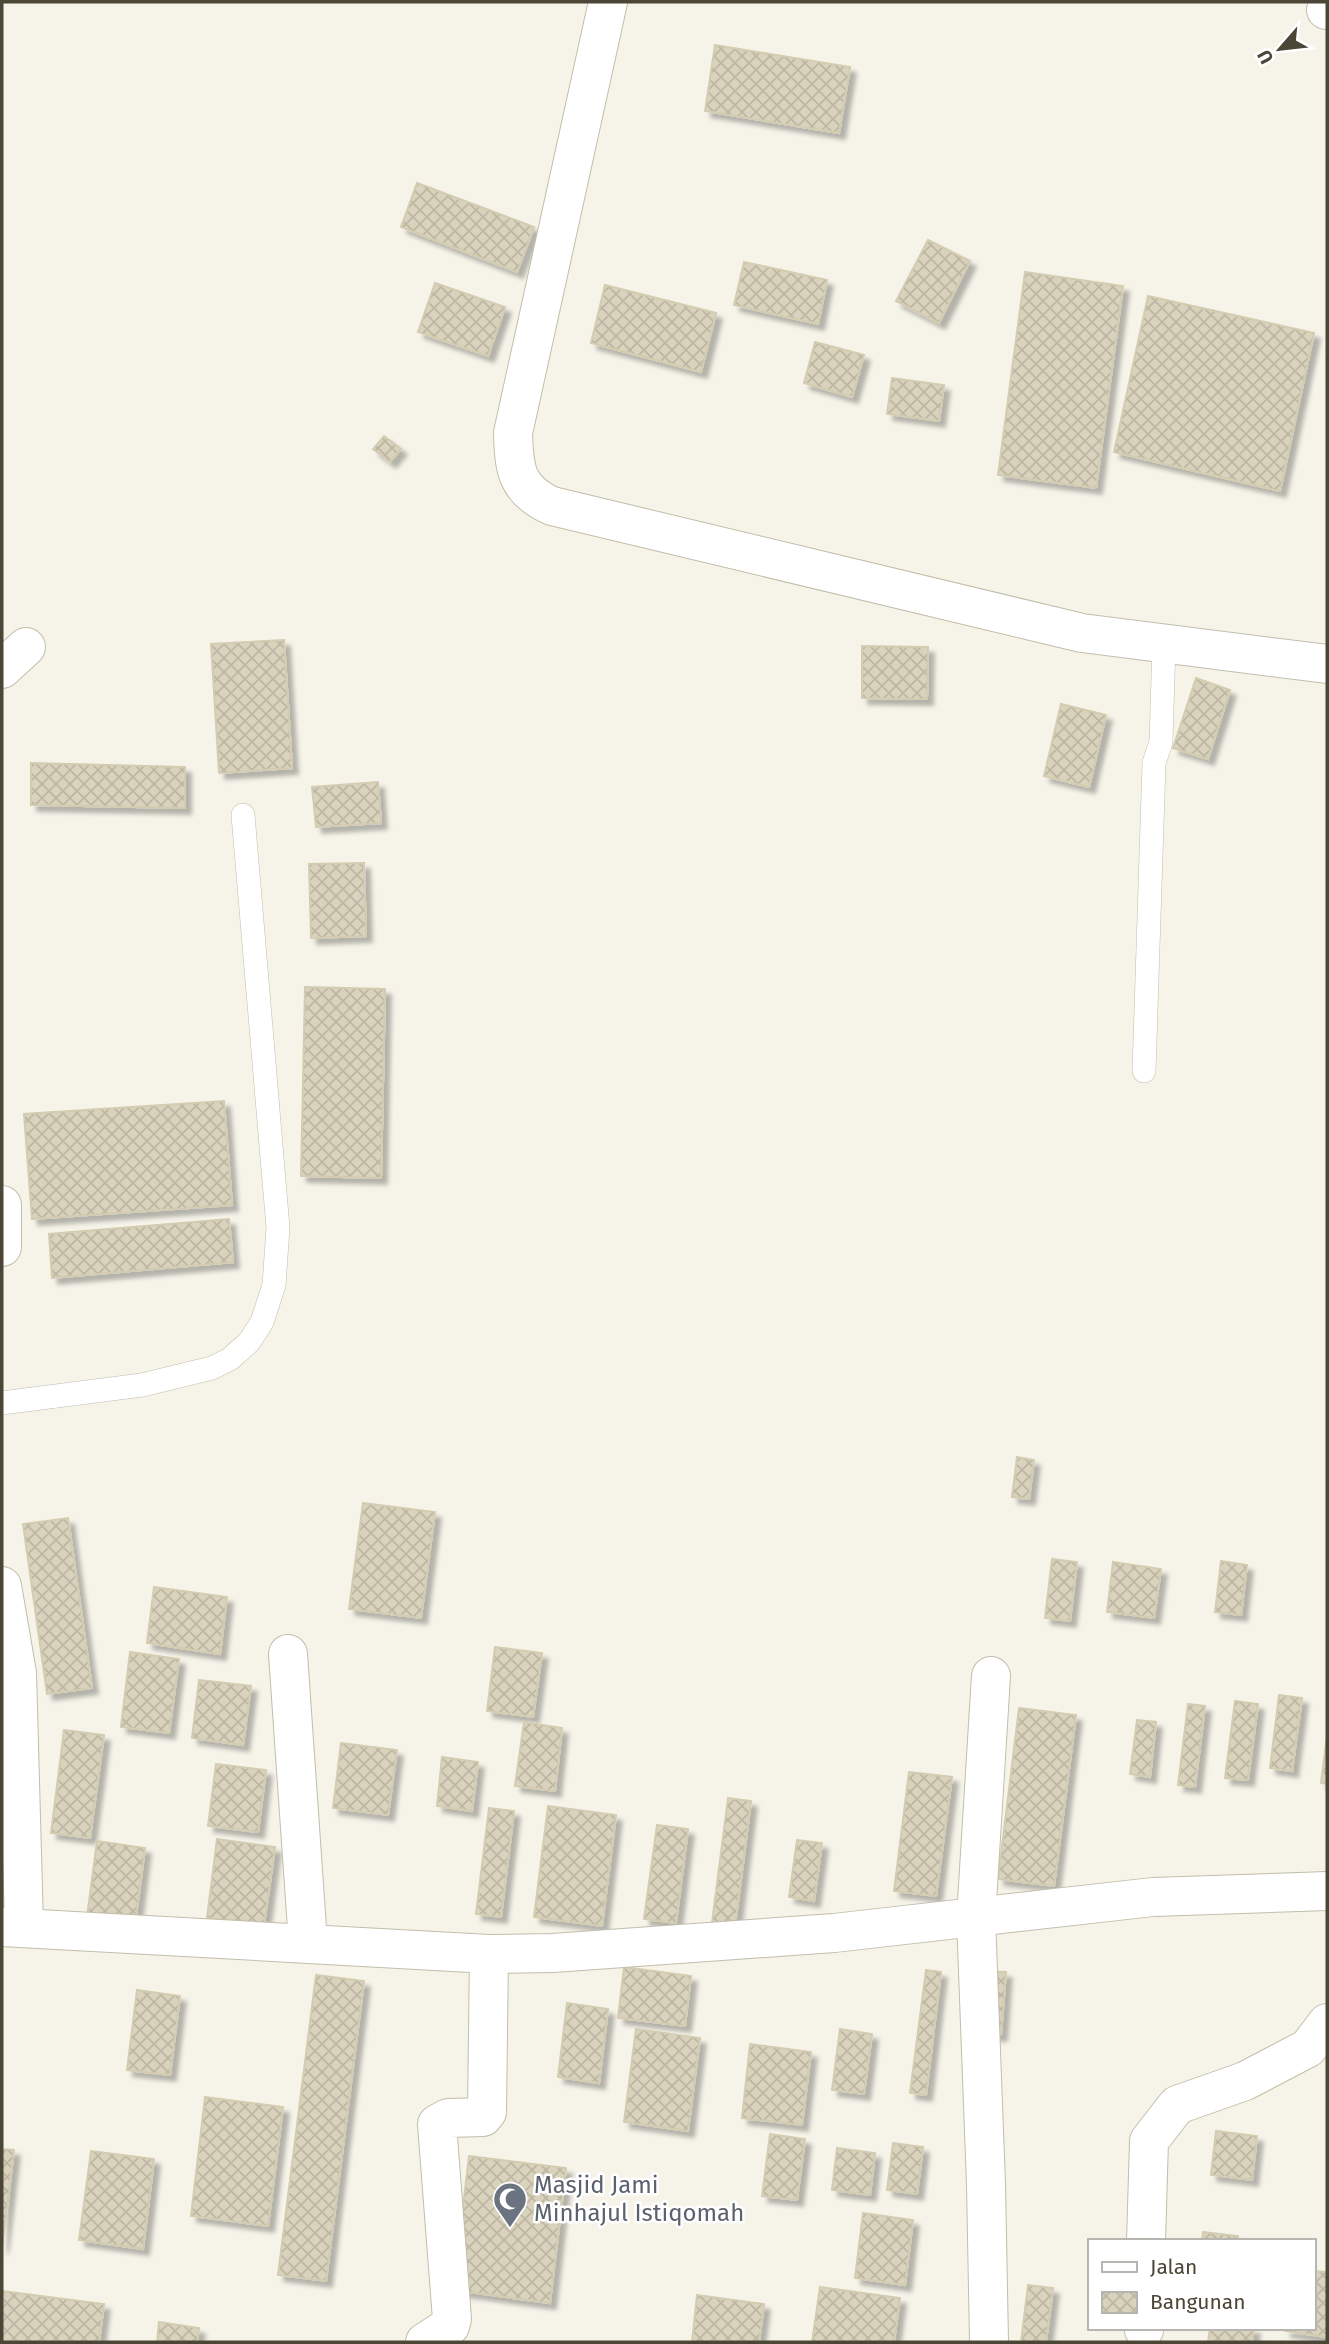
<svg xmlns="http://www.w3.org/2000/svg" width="1329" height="2344" font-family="'Fira Sans',sans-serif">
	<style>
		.building { fill: url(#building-cross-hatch); stroke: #d4ccb0; stroke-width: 2; filter: url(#shadow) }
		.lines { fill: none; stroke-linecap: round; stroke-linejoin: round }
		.service-casing { stroke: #c2beab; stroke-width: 24 }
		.minor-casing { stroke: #c2beab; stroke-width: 40 }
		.service { stroke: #fff; stroke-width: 23 }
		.minor { stroke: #fff; stroke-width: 38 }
		.labels { text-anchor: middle; stroke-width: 5; stroke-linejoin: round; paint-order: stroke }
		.worship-label { font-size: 24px; fill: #5b616d; stroke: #fff; text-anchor: start }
	</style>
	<defs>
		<pattern id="building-cross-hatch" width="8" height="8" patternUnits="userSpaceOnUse" patternTransform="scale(1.75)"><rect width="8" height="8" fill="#d9d3bd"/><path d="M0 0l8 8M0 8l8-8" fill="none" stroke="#bcb6a3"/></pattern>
		<filter id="shadow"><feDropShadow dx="6" dy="6" stdDeviation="2" flood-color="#0004"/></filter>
	</defs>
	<rect width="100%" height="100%" fill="#f6f4e9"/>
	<g class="building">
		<path d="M 715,45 L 850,67 L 839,133 L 705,111 Z"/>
		<path d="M 417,183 L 534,227 L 517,272 L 401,227 Z"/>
		<path d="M 928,240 L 970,261 L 939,323 L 896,301 Z"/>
		<path d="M 744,262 L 827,280 L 818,324 L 734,305 Z"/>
		<path d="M 1025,272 L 1123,286 L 1096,488 L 998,475 Z"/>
		<path d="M 435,283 L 505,307 L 488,356 L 418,332 Z"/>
		<path d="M 605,285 L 716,313 L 701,372 L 591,343 Z"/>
		<path d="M 1148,296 L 1314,333 L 1280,491 L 1114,452 Z"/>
		<path d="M 815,342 L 864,355 L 852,397 L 804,383 Z"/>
		<path d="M 892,378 L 944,385 L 939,421 L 887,414 Z"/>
		<path d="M 384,436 L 401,449 L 390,462 L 373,449 Z"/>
		<path d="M 284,640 L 292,768 L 219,773 L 211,644 Z"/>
		<path d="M 862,646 L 928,647 L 927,699 L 862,698 Z"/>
		<path d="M 1196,678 L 1230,690 L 1208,759 L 1173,748 Z"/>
		<path d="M 1061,704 L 1106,715 L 1089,787 L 1044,776 Z"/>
		<path d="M 31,763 L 185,767 L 185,808 L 31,805 Z"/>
		<path d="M 378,782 L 381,823 L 316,827 L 312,787 Z"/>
		<path d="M 364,863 L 366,936 L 311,938 L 309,864 Z"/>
		<path d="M 305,987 L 385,989 L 381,1178 L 301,1176 Z"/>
		<path d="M 224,1101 L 232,1205 L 32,1219 L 24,1114 Z"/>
		<path d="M 229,1219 L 233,1262 L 52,1278 L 49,1234 Z"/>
		<path d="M 1017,1457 L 1034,1460 L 1029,1499 L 1012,1497 Z"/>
		<path d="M 363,1503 L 435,1512 L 421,1618 L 349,1609 Z"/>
		<path d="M 68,1518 L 92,1688 L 47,1694 L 23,1524 Z"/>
		<path d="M 1052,1559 L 1077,1562 L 1070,1621 L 1045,1618 Z"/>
		<path d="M 1221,1561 L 1247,1565 L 1241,1615 L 1215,1612 Z"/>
		<path d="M 1113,1562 L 1161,1569 L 1154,1618 L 1107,1612 Z"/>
		<path d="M 154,1587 L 227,1597 L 220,1654 L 147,1643 Z"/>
		<path d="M 495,1647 L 542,1653 L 533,1717 L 487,1711 Z"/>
		<path d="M 130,1652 L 179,1659 L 169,1733 L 121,1727 Z"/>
		<path d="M 199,1680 L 251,1686 L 243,1745 L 192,1738 Z"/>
		<path d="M 1279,1695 L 1302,1698 L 1292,1771 L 1270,1768 Z"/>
		<path d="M 1235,1701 L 1258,1704 L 1248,1780 L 1225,1778 Z"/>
		<path d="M 1188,1704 L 1205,1706 L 1195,1787 L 1178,1785 Z"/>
		<path d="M 1019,1708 L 1076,1715 L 1054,1886 L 998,1879 Z"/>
		<path d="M 1137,1720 L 1156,1722 L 1150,1777 L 1130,1774 Z"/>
		<path d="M 524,1722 L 562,1728 L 555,1791 L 515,1786 Z"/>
		<path d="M 64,1730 L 104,1735 L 90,1838 L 51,1833 Z"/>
		<path d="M 1327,1736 L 1327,1784 L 1321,1783 Z"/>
		<path d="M 341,1743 L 397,1750 L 388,1815 L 333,1808 Z"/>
		<path d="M 442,1757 L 478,1762 L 472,1811 L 437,1806 Z"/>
		<path d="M 216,1764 L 266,1770 L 258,1832 L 208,1826 Z"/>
		<path d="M 909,1772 L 952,1777 L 936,1896 L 894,1891 Z"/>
		<path d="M 728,1798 L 751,1801 L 735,1926 L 712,1923 Z"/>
		<path d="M 548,1806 L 616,1815 L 602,1926 L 534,1917 Z"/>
		<path d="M 489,1808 L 514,1811 L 501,1917 L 476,1914 Z"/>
		<path d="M 657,1825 L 688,1829 L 676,1923 L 644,1919 Z"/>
		<path d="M 217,1839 L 275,1847 L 264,1925 L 207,1918 Z"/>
		<path d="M 797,1840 L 822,1843 L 814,1901 L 789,1897 Z"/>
		<path d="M 97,1841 L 145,1848 L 135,1924 L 87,1917 Z"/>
		<path d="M 624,1967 L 691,1976 L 685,2026 L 618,2018 Z"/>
		<path d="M 926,1970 L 941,1972 L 926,2095 L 910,2093 Z"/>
		<path d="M 985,1971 L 1006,1972 L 1001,2035 L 981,2034 Z"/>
		<path d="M 316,1975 L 364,1981 L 326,2281 L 278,2275 Z"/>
		<path d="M 137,1990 L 180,1996 L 170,2075 L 127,2070 Z"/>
		<path d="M 567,2003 L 608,2009 L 599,2083 L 558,2077 Z"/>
		<path d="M 636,2029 L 700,2038 L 688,2131 L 624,2122 Z"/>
		<path d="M 840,2029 L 872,2034 L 864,2094 L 832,2090 Z"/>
		<path d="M 750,2044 L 811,2052 L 802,2125 L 742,2118 Z"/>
		<path d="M 205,2097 L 283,2107 L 268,2226 L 191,2216 Z"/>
		<path d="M 1216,2131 L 1257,2136 L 1252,2180 L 1211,2175 Z"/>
		<path d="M 770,2134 L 805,2139 L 797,2200 L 762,2196 Z"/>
		<path d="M 893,2143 L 923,2147 L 917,2194 L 887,2190 Z"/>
		<path d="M 837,2148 L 875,2153 L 870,2195 L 832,2190 Z"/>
		<path d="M 2,2149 L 14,2150 L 2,2248 Z"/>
		<path d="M 91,2151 L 154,2159 L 143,2249 L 79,2240 Z"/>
		<path d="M 469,2156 L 566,2168 L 550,2303 L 453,2290 Z"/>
		<path d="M 863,2213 L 913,2220 L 905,2285 L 855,2278 Z"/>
		<path d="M 1203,2232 L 1238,2236 L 1237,2241 L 1202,2241 Z"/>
		<path d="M 1313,2271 L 1327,2272 L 1327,2337 L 1285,2331 L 1285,2328 L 1313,2328 Z"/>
		<path d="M 1028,2285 L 1053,2288 L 1046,2342 L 1021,2342 Z"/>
		<path d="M 820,2287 L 900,2298 L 894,2342 L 812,2342 Z"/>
		<path d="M 2,2291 L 104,2304 L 99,2342 L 2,2342 Z"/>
		<path d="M 697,2295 L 764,2304 L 759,2342 L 692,2342 Z"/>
		<path d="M 159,2322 L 199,2328 L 197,2342 L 157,2342 Z"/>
		<path d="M 1210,2328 L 1254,2328 L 1252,2342 L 1208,2342 Z"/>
	</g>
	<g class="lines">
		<g class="service-casing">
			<g id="service">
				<path d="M 1144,1071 L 1154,763 L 1161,742 L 1164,644"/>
				<path d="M 2,1403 L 142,1385 L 212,1368 L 230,1359 L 249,1342 L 262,1322 L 274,1285 L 278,1228 L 243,815"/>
			</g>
		</g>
		<g class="minor-casing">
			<g id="minor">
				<path d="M 608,2 L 513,433 C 514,469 516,490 552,506 L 1082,633 L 1327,664"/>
				<path d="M 1326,10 L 1327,7"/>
				<path d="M 2,669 L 26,647"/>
				<path d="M 2,1205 L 2,1247"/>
				<path d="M 2,1586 L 17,1673 L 24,1926"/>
				<path d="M 288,1654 L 308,1943"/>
				<path d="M 2,1927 L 489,1954 L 553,1953 L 834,1933 L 1153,1897 L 1327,1891"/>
				<path d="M 1146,2241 L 1149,2141 L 1177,2105 L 1245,2081 L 1308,2048 L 1327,2023"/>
				<path d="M 1144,2330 L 1144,2328"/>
				<path d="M 425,2342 L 450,2326 L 452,2319 L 437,2124 L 448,2118 L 483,2117 L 487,2112 L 489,1954"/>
				<path d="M 989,2342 L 986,2184 L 976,1918 L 991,1676"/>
			</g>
		</g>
		<use href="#service" class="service"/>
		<use href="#minor" class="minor"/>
	</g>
	<defs>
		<g id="mosque-pin" transform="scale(1.75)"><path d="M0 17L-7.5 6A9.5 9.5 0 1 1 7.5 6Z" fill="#6b7280" stroke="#fff"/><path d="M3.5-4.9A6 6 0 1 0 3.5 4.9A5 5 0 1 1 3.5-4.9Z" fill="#fff"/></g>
	</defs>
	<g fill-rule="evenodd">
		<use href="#mosque-pin" x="510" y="2199"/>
	</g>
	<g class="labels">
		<g class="worship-label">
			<text x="534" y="2193">Masjid Jami<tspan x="534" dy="28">Minhajul Istiqomah</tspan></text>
		</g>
	</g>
	<rect width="1329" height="2344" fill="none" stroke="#4b4636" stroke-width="7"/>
	<rect x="1088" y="2239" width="228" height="91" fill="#ffffff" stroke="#b7b5af" stroke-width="2"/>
	<rect x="1102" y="2262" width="35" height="10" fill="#ffffff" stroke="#b7b5af" stroke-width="2"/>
	<text x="1150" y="2274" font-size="21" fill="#4b4636">Jalan</text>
	<rect x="1102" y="2292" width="35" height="21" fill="url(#building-cross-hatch)" stroke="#b7b5af" stroke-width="2"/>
	<text x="1150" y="2309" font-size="21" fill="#4b4636">Bangunan</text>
	<g transform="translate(1280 49) rotate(242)" stroke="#ffffff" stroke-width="5" paint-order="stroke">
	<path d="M0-5L12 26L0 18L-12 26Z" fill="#4b4636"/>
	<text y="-10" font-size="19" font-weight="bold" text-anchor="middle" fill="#4b4636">U</text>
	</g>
</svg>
